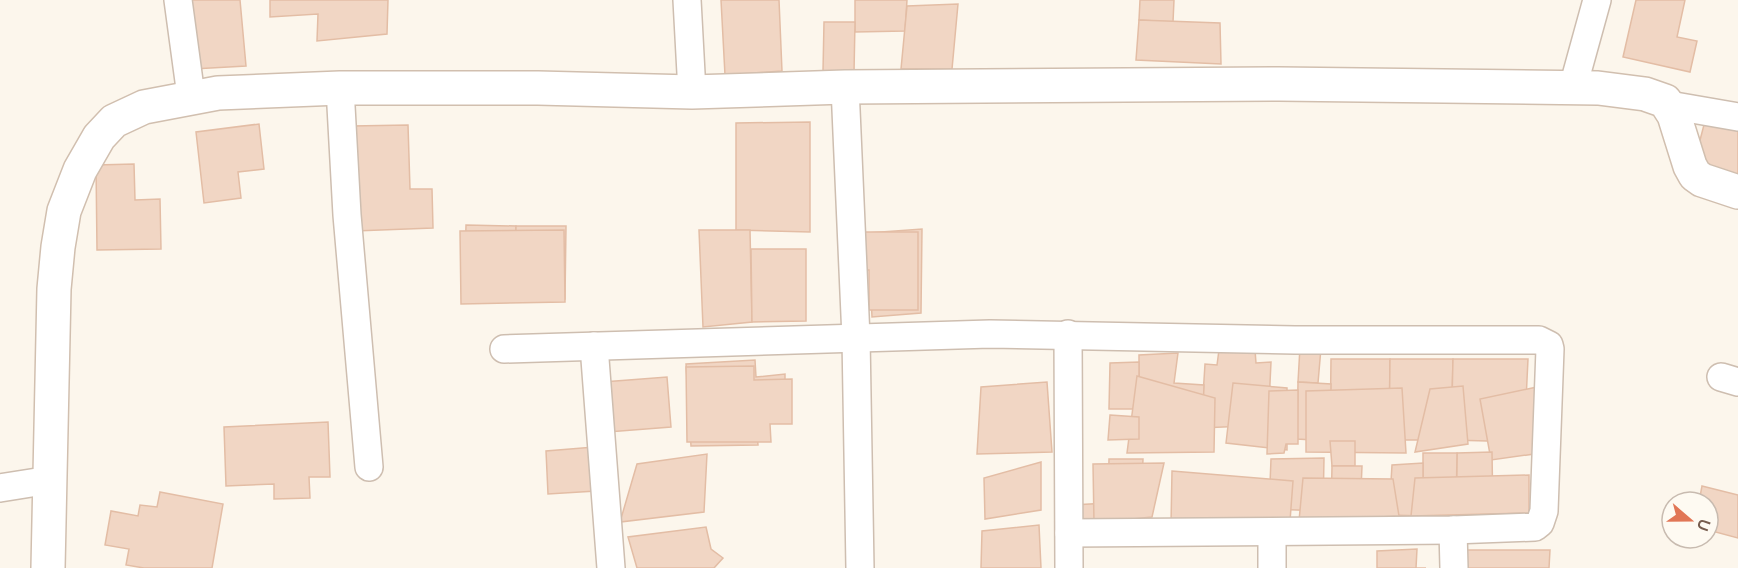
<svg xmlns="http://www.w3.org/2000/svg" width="1738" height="568" font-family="Cabin,sans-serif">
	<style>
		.building { fill: #f1d6c4; stroke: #e3bda5; stroke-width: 1.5 }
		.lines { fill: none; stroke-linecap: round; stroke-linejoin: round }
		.street-casing { stroke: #cebeb0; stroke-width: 30 }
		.secondary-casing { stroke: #d1bfaf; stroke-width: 36 }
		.street { stroke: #fff; stroke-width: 27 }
		.secondary { stroke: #fff; stroke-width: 33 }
	</style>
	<rect width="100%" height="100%" fill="#fcf6ec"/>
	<g class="building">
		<path d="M 188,0 L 240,0 L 246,66 L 193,69 Z"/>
		<path d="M 270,0 L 388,0 L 387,34 L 317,41 L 318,14 L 270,17 Z"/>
		<path d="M 721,0 L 779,0 L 782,71 L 725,75 Z"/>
		<path d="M 855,0 L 907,0 L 905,31 L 855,32 Z"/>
		<path d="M 1140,0 L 1174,0 L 1173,22 L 1139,20 Z"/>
		<path d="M 1636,0 L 1685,0 L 1677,37 L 1697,41 L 1690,72 L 1623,57 Z"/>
		<path d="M 958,4 L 952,69 L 901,69 L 907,6 Z"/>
		<path d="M 1139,20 L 1220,23 L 1221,64 L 1136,60 Z"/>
		<path d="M 824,22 L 855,22 L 854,73 L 823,71 Z"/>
		<path d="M 1705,121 L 1738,130 L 1738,179 L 1693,167 Z"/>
		<path d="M 810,122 L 810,232 L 736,230 L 736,123 Z"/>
		<path d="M 259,124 L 264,169 L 238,172 L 241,198 L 204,203 L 196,132 Z"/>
		<path d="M 408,125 L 410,189 L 432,189 L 433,228 L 355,231 L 352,126 Z"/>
		<path d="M 134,164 L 135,200 L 160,199 L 161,249 L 97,250 L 96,165 Z"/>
		<path d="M 466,225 L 516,226 L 515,298 L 464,301 Z"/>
		<path d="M 516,226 L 566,226 L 565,299 L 515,298 Z"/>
		<path d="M 922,229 L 921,313 L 872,317 L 868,233 Z"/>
		<path d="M 564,230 L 565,302 L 461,304 L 460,231 Z"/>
		<path d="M 699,230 L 750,230 L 752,322 L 703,327 Z"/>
		<path d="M 861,232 L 918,232 L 918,310 L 869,310 L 869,270 L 861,270 Z"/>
		<path d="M 751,249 L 806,249 L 806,321 L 752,322 Z"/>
		<path d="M 1300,347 L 1321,348 L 1318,383 L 1298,382 Z"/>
		<path d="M 1219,350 L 1255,350 L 1256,363 L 1271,362 L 1268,425 L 1201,428 L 1205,364 L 1217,365 Z"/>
		<path d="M 1178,353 L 1174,383 L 1204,385 L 1202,438 L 1139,439 L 1139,355 Z"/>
		<path d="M 1331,359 L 1390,359 L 1389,440 L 1330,441 Z"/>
		<path d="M 1390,359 L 1453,359 L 1451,440 L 1389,440 Z"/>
		<path d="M 1453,359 L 1528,359 L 1524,442 L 1451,440 Z"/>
		<path d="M 755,360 L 756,377 L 785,374 L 785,422 L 756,421 L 758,445 L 691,446 L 686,364 Z"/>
		<path d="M 1139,362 L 1139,409 L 1109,409 L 1110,363 Z"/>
		<path d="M 754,366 L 754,380 L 792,379 L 792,424 L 770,424 L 771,442 L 687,442 L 686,367 Z"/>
		<path d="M 1137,376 L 1215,398 L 1214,452 L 1127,453 Z"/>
		<path d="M 667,377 L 671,427 L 608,432 L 603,382 Z"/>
		<path d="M 1047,382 L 1052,452 L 977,454 L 981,387 Z"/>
		<path d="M 1298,382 L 1331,384 L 1330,441 L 1297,439 Z"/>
		<path d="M 1233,383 L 1287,388 L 1287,450 L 1226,443 Z"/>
		<path d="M 1463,386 L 1468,444 L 1415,452 L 1430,389 Z"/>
		<path d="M 1537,387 L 1534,454 L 1491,460 L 1480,399 Z"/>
		<path d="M 1402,388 L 1406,453 L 1306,452 L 1306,391 Z"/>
		<path d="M 1298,390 L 1298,444 L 1286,444 L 1284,453 L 1267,454 L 1269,391 Z"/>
		<path d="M 1110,415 L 1139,417 L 1139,439 L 1108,440 Z"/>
		<path d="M 328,422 L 330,477 L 309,477 L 310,498 L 274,499 L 274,484 L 226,486 L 224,427 Z"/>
		<path d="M 1330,441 L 1355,441 L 1355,466 L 1332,466 Z"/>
		<path d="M 594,447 L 596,491 L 548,494 L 546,451 Z"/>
		<path d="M 1492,452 L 1493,516 L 1456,516 L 1457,453 Z"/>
		<path d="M 1423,453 L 1457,453 L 1456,516 L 1423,516 Z"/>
		<path d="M 707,454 L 704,512 L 620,522 L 637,464 Z"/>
		<path d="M 1324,458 L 1323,511 L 1269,509 L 1271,459 Z"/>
		<path d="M 1109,459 L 1143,459 L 1140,526 L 1071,526 L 1072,505 L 1108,503 Z"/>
		<path d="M 1041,462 L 1041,510 L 985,519 L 984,478 Z"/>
		<path d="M 1164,463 L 1152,517 L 1094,523 L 1093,464 Z"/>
		<path d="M 1423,463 L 1423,516 L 1389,515 L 1392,465 Z"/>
		<path d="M 1332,466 L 1362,466 L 1360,514 L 1331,514 Z"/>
		<path d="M 1172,471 L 1293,481 L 1290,521 L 1171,524 Z"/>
		<path d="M 1529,475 L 1529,513 L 1411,516 L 1415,478 Z"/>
		<path d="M 1303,478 L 1393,479 L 1399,516 L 1299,521 Z"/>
		<path d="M 1702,486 L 1738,495 L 1738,538 L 1708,530 L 1708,502 L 1699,502 Z"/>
		<path d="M 160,492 L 223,504 L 212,568 L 144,568 L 126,565 L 129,549 L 105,545 L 111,511 L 138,516 L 140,505 L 157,507 Z"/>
		<path d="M 1039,525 L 1041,568 L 981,568 L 982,531 Z"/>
		<path d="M 706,527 L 711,549 L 723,558 L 714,568 L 637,568 L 628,537 Z"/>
		<path d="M 1417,549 L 1416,568 L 1426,568 L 1377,568 L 1377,551 Z"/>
		<path d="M 1462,550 L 1550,550 L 1549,568 L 1462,568 Z"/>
	</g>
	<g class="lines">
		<g class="street-casing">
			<g id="street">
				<path d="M 178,0 L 191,96"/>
				<path d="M 687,0 L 692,92"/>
				<path d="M 845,87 L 856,338 L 860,568"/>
				<path d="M 1573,87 L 1597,0"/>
				<path d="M 340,88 L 347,215 L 369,467"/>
				<path d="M 1669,105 L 1738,117"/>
				<path d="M 1068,334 L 1069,568"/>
				<path d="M 594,346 L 611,568"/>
				<path d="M 504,349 L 990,334 L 1295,340 L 1539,340 L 1549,345 L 1550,349 L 1544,511 L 1540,523 L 1535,527 L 1453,530 L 1069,533"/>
				<path d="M 1721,377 L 1738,382"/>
				<path d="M 0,488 L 50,480"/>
				<path d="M 1453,530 L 1454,568"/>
				<path d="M 1272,568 L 1272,532"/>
			</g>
		</g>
		<g class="secondary-casing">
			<path id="secondary" d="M 48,568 L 54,289 L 58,247 L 64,211 L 80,170 L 99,137 L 114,121 L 144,107 L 218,93 L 340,88 L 538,88 L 692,92 L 845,87 L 1279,84 L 1598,88 L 1645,94 L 1665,101 L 1674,115 L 1690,166 L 1695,175 L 1702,180 L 1738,192"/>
		</g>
		<use href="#street" class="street"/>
		<use href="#secondary" class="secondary"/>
	</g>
	<g transform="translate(1690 520) rotate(110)"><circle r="28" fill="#fefaf2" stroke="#c8bbb0" stroke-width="1.5"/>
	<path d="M0-4.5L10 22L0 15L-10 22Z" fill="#e17656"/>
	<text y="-9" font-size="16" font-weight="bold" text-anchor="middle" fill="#775d4e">U</text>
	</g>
</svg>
